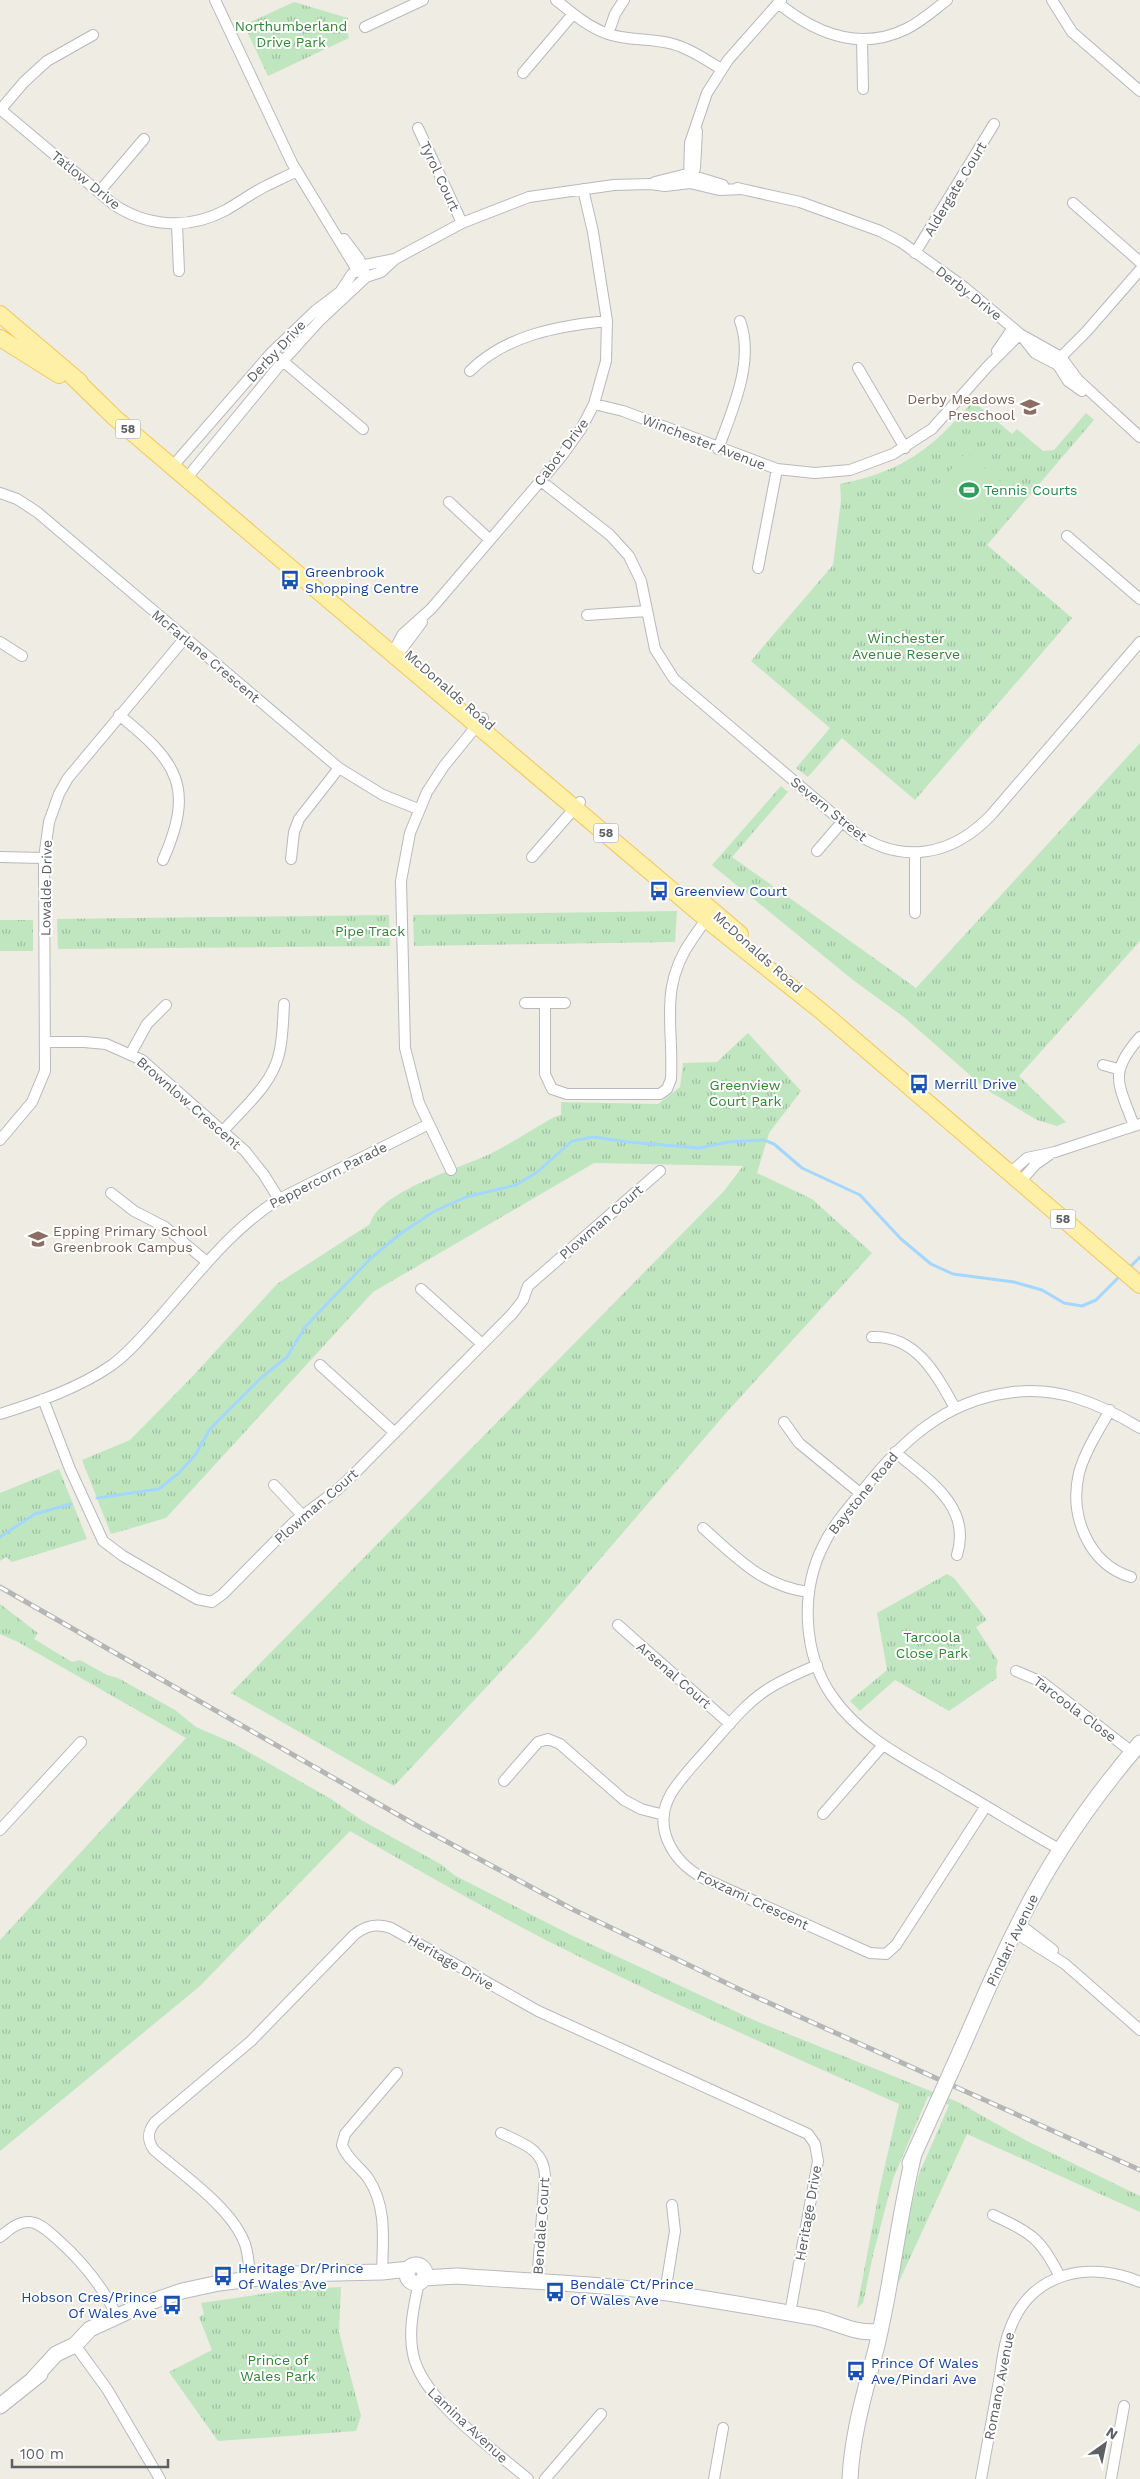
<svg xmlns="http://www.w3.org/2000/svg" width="1140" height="2479" font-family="'Work Sans',sans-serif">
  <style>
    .grass { fill: url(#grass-tufts) }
    .garden { fill: #c0e6c0 }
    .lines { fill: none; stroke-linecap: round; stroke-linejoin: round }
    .stream { stroke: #a3d7ff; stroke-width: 3 }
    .street-casing { stroke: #b6b9be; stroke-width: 12 }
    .secondary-casing { stroke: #b7bac0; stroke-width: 17 }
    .primary-casing { stroke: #f3c758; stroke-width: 18 }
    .street { stroke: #fff; stroke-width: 10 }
    .secondary { stroke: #fff; stroke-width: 15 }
    .primary { stroke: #fff0a8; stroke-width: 16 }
    .rail-casing { stroke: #b4b5b5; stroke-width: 5 }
    .rail { stroke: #fff; stroke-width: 3; stroke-dasharray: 9; stroke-linecap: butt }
    .secondary-bridge-casing { stroke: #b7bac0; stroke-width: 17; stroke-linecap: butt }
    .secondary-bridge { stroke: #fff; stroke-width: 15 }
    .labels { text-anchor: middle; stroke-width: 4; stroke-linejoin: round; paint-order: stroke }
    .shield { fill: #fff; stroke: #8d9092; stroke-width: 1 }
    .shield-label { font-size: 12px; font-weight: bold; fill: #5c6064 }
    .park-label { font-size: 14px; fill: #338437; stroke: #fff }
    .street-label { font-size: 14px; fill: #5c6064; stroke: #fff }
    .education-label { font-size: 14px; fill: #785e54; stroke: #fff; text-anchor: end }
    .leisure-label { font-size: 14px; fill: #27864d; stroke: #fff; text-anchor: start }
    .transit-label { font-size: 14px; fill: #164399; stroke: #fff; text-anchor: start }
  </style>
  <defs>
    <pattern id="grass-tufts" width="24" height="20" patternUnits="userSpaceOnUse" patternTransform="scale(1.25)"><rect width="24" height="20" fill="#c0e6c0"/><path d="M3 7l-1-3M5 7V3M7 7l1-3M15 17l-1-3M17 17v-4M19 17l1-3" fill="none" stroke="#9fbea0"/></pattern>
  </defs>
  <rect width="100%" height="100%" fill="#eeece3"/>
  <path class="grass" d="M294,2L348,18L346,27L349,38L268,76L244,25Z
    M973,401L1012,434L1017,429L1043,451L1054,450L1086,413L1094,420L987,545L1072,618L915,800L842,738L808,777L796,768L830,728L751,661L833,565L841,500L840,484C903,471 932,449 973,401Z
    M1140,743V941L1019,1076L1066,1122L1057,1126L1037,1120L987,1090L905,1018L853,980L712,865L781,786L788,792L732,857L916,988Z
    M677,911L675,942L414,946L413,915Z
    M389,915L390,946L58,949L57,919Z
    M0,920H33V951H0Z
    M748,1033L801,1091L769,1133L757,1173L812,1199L872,1253L726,1413L533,1637L394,1786L231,1693L724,1191L743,1166L594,1163L373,1292L166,1518L111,1534L82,1460L130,1440L192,1377L277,1284L370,1224C379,1191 461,1168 490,1154C512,1143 533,1129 554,1117L561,1115V1102L658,1104L680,1087L683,1063L717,1062Z
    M59,1469L87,1539L12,1562L6,1557L0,1561V1493Z
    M947,1574L954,1578L987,1620L976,1627L998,1661L996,1669L997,1678L949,1711L895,1680L860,1711L850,1701L887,1670L877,1613Z
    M0,1604L38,1633L34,1639L72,1662L80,1660L107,1675L118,1678L175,1710L196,1727L233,1743L331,1799L363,1821L442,1865L454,1875L571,1935L756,2021L958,2102L1027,2141L1140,2196V2212L967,2134L898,2284L906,2228L919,2174L949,2105L928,2096L893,2179L873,2255L863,2303L857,2308L880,2187L899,2104C794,2057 689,2011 586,1960C505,1921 428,1875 350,1831L200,1986L0,2151V1940L186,1738L18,1642L0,1634Z
    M341,2287L339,2332L361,2416L356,2431L218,2441L169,2372L212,2350L199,2317L204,2314L201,2303L290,2290Z"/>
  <path class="garden" d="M966,452L1007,487L972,528L931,493Z
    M281,2362L282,2384L258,2385L257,2363Z"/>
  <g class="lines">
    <path class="stream" d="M1128,1269L1140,1257
      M97,1498L159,1489L179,1473L196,1454L210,1429L261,1378L287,1357L305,1327L370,1259L400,1234L433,1212L466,1197L516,1185L536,1173L572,1141L594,1137L628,1142L699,1148L729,1142L764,1140L774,1144L802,1168L860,1195L901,1239L931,1264L953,1274L1014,1282L1042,1290L1064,1303L1082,1306L1096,1300L1121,1275
      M0,1537L35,1514L71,1504"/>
    <defs>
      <path id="street" d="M215,0L292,163L357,270L366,277
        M556,0C572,13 588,27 608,34C629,41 652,38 673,44C691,49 706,60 721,69
        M1052,0L1072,32L1140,91
        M778,3C815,33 859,52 906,29C921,22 934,10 947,0
        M365,27L423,0
        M608,34L615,14L624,0
        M862,39L863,89
        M523,73L573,14
        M0,109L113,204C147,227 189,230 226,210C240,202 252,193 266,186C276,181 287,176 297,171
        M1,109L24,82L47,61L93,35
        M418,128L462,223
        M689,180L690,143L707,93L728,60L781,0
        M691,181L695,168L697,131
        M655,182L687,174L723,185
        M737,188L800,202L880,231L901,242L964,287L1020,334L1061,357L1078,380L1140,437
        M99,192L144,139
        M1073,203L1140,262
        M177,224L179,271
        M344,239L359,259L364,271
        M915,253L994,124
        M1024,339L1035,353L1058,365L1068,381L1082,391
        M997,351L1013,328
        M278,357L363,429
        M1058,365L1061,357L1086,332L1140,270
        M858,368L905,448
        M470,371C506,335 558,326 607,321
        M594,404L623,411L777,469L815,473L850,470L893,454L932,429L987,367L1020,334
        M718,449C732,411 755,361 740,321
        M172,467L272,352L315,311L340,292L352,274L365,265L395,259L462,223L529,197L614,185L650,184L665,186L690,183L719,190L742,189
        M186,479L283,361L320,320L366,277L381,272L394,260
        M541,481L610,535L629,556L641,581L655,649L674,679L853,831C901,866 953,856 992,814L1140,642
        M0,493L17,499L37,512L339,768L383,795L418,809
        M449,502L490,540
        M1067,536L1140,599
        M758,568L777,469
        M587,615L647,611
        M0,642L22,656
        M392,654L403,634L431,609L561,457L581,429L594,404L606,361L607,321L593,232L583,189
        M392,654L402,649L422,622
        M119,715C178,762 195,788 163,860
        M817,851L842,822
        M915,853V913
        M0,857L44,858
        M532,857L580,802
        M291,859L294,832L299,819L339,768
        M525,1003H565
        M545,1003V1074L552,1089L567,1094H660L667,1089L671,1079C674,1024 658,987 693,938C698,932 702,922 710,918
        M46,1042H84L106,1044L142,1060L245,1151L264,1175L279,1199
        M131,1053L147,1024L166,1005
        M1103,1065L1118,1069
        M1134,1126C1119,1084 1107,1074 1140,1037
        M223,1131C243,1108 272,1085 279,1054C283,1038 283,1021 284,1004
        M0,1140L32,1102L45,1071L44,858L49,822L59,794L68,778L185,638
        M451,1170L419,1103L405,1048L401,881L410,833L427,792L444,766L483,718
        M1010,1173L1027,1158L1055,1152L1140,1124
        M1020,1182L1036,1164L1049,1155
        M111,1193L134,1211L165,1227L207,1262
        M421,1289L482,1344
        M872,1337C916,1335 936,1374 955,1408
        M320,1365L395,1433
        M43,1399L70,1469L103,1541L123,1556L197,1599L212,1602L223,1594L294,1522L337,1490L354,1474L512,1314L523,1300L528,1286L660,1171
        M1110,1410C1099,1430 1085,1451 1079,1473C1069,1515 1088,1564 1131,1577
        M0,1414C38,1402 79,1388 112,1365C132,1350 149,1329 165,1311C201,1270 233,1228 279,1199L429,1124
        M784,1422L799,1443L860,1493
        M895,1452C928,1480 972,1506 957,1555
        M274,1485L302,1515
        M703,1528C737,1558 762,1586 809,1592
        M618,1625L730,1724
        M817,1665C799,1673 781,1680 765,1691C744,1705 728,1726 711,1745C698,1760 683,1775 672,1792C651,1826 672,1861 703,1878L870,1953L886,1954L896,1945L986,1806
        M1016,1671L1042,1682L1132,1752
        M504,1781L538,1742L548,1739L560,1744L624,1800L641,1809L664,1815
        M823,1814L883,1745
        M0,1830L81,1742
        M1061,1850C1026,1831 992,1809 957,1789C913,1762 862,1740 832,1696C803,1654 800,1592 823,1546C833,1525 849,1507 864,1489C902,1441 944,1402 1007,1393C1056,1385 1099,1403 1140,1428
        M1018,1923L1053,1950
        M1014,1932L1065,1964L1140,2030
        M501,2133C523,2144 544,2149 545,2176L537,2282
        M993,2215C1031,2233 1041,2238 1060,2277
        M0,2237C9,2230 18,2221 30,2222C40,2223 49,2232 56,2238C82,2261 102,2285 117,2316
        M382,2272C383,2240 387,2206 368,2178C359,2166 347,2159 342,2145L345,2134L397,2073
        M250,2279C249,2267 249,2256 245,2244C232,2208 183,2175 154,2150C147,2140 147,2132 155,2122L251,2041L354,1935C366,1925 377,1923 391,1928L538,2011L808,2134L815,2144L818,2161L790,2313
        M419,2282C414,2305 408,2331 413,2354C422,2400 492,2448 528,2479
        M665,2293L675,2231L672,2205
        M75,2345L107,2389L160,2479
        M545,2479L601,2414
        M714,2479L723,2428
        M981,2479C987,2446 993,2414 999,2381C1002,2364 1003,2345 1010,2329C1031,2272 1089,2260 1140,2282
        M1111,2479L1124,2406"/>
      <path id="secondary" d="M951,2072C974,2022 994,1971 1019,1923C1051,1858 1093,1798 1140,1743
        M910,2163L938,2101
        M407 2274a9 9 0 1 1 18 0a9 9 0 1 1-18 0Z
        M424,2278L457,2276C533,2282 611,2284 687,2296C731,2303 774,2310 817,2318C838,2323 858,2335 879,2331
        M33,2379L56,2354L75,2345L90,2329L142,2305L182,2291L219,2283L293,2274L382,2272L409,2269
        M0,2406L40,2374
        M850,2479C852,2434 865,2392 876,2349C892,2285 898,2218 914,2154"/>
      <path id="primary" d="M0,314L80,382
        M0,338L59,375
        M72,376L115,418L325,597L712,924L821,1011L1140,1285
        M699,899L740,934"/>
    </defs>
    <use href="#street" class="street-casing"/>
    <use href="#secondary" class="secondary-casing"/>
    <use href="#primary" class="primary-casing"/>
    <use href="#street" class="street"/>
    <use href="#secondary" class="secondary"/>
    <use href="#primary" class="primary"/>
    <defs>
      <path id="rail" d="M0,1587L414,1824L572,1909L747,1993L1140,2170"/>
    </defs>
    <use href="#rail" class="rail-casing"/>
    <use href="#rail" class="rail"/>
    <defs>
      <path id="secondary-bridge" d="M938,2101L951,2072"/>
    </defs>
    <use href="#secondary-bridge" class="secondary-bridge-casing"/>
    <use href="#secondary-bridge" class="secondary-bridge"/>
  </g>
  <defs>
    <symbol id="school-bare" viewBox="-9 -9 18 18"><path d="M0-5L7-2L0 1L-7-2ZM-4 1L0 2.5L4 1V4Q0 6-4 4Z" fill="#8d6e63" stroke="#fff" stroke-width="2.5" paint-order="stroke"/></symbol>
    <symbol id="stadium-bare" viewBox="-9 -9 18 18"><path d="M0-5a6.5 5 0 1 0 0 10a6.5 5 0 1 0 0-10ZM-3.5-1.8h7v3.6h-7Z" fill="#2e9e5b" stroke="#fff" stroke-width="2.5" paint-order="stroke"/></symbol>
    <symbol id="bus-bare" viewBox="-9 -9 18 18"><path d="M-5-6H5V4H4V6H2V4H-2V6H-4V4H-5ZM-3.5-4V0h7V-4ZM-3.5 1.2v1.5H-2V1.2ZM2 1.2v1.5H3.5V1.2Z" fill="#1a4fb4" stroke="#fff" stroke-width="2.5" paint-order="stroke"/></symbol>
  </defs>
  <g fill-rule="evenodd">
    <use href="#school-bare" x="1016" y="393" width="28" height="28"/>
    <use href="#stadium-bare" x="955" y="476" width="28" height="28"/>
    <use href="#bus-bare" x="276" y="566" width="28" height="28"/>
    <use href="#bus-bare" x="645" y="877" width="28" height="28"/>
    <use href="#bus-bare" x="905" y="1070" width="28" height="28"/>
    <use href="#school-bare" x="24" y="1225" width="28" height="28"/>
    <use href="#bus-bare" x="209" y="2262" width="28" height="28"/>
    <use href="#bus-bare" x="541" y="2278" width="28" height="28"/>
    <use href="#bus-bare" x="158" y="2291" width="28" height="28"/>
    <use href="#bus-bare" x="842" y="2357" width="28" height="28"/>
  </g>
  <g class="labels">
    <g class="shield">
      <rect x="115.5" y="419.5" width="25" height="19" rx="4"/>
      <rect x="593.5" y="823.5" width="25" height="19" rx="4"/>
      <rect x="1050.5" y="1209.5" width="25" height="19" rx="4"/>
    </g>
    <g class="shield-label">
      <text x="128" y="433">58</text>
      <text x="606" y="837">58</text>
      <text x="1063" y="1223">58</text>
    </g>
    <g class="park-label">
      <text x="291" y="31">Northumberland<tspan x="291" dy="16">Drive Park</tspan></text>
      <text x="906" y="643">Winchester<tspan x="906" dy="16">Avenue Reserve</tspan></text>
      <text x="370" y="936">Pipe Track</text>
      <text x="745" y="1090">Greenview<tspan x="745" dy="16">Court Park</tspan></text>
      <text x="932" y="1642">Tarcoola<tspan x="932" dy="16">Close Park</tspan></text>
      <text x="278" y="2365">Prince of<tspan x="278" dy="16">Wales Park</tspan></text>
    </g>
    <g class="street-label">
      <text transform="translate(440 176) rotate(65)" y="5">Tyrol Court</text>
      <text transform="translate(86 180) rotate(39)" y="5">Tatlow Drive</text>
      <text transform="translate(955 189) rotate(-59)" y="5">Aldergate Court</text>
      <text transform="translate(969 293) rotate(38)" y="5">Derby Drive</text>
      <text transform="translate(276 351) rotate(-47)" y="5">Derby Drive</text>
      <text transform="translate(704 442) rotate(21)" y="5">Winchester Avenue</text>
      <text transform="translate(561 452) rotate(-53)" y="5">Cabot Drive</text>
      <text transform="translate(206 656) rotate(40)" y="5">McFarlane Crescent</text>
      <text transform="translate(450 690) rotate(41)" y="5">McDonalds Road</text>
      <text transform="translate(829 809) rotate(39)" y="5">Severn Street</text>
      <text transform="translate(46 888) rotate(-89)" y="5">Lowalde Drive</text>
      <text transform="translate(758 952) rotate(42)" y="5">McDonalds Road</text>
      <text transform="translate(189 1103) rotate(41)" y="5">Brownlow Crescent</text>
      <text transform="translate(328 1175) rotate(-27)" y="5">Peppercorn Parade</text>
      <text transform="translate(601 1222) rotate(-41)" y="5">Plowman Court</text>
      <text transform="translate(863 1493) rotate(-51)" y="5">Baystone Road</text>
      <text transform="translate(316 1506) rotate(-41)" y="5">Plowman Court</text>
      <text transform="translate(674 1675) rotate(41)" y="5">Arsenal Court</text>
      <text transform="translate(1075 1709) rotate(37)" y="5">Tarcoola Close</text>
      <text transform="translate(753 1900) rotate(25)" y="5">Foxzami Crescent</text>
      <text transform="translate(1012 1940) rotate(-64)" y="5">Pindari Avenue</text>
      <text transform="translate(451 1962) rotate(30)" y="5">Heritage Drive</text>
      <text transform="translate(808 2213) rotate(-80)" y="5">Heritage Drive</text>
      <text transform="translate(541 2226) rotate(-86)" y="5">Bendale Court</text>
      <text transform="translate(999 2386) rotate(-79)" y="5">Romano Avenue</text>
      <text transform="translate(468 2425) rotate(43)" y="5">Lamina Avenue</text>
    </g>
    <g class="education-label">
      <text x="1015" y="404">Derby Meadows<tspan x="1015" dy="16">Preschool</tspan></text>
      <text x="53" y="1236" text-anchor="start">Epping Primary School<tspan x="53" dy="16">Greenbrook Campus</tspan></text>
    </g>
    <g class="leisure-label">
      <text x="984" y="495">Tennis Courts</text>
    </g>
    <g class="transit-label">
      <text x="305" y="577">Greenbrook<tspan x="305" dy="16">Shopping Centre</tspan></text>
      <text x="674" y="896">Greenview Court</text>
      <text x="934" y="1089">Merrill Drive</text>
      <text x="238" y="2273">Heritage Dr/Prince<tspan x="238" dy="16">Of Wales Ave</tspan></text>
      <text x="570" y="2289">Bendale Ct/Prince<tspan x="570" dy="16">Of Wales Ave</tspan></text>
      <text x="157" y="2302" text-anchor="end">Hobson Cres/Prince<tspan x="157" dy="16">Of Wales Ave</tspan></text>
      <text x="871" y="2368">Prince Of Wales<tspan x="871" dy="16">Ave/Pindari Ave</tspan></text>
    </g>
  </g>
  <g transform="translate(1105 2444) rotate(33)" stroke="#ffffff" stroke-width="4" paint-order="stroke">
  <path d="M0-4L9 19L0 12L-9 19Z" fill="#5c6064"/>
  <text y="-8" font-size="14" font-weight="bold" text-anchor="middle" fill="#5c6064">N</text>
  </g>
  <path d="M12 2459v8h156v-8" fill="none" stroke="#5c6064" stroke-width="2.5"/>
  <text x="20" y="2459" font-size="15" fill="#5c6064" stroke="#ffffff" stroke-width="4" paint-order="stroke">100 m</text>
</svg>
